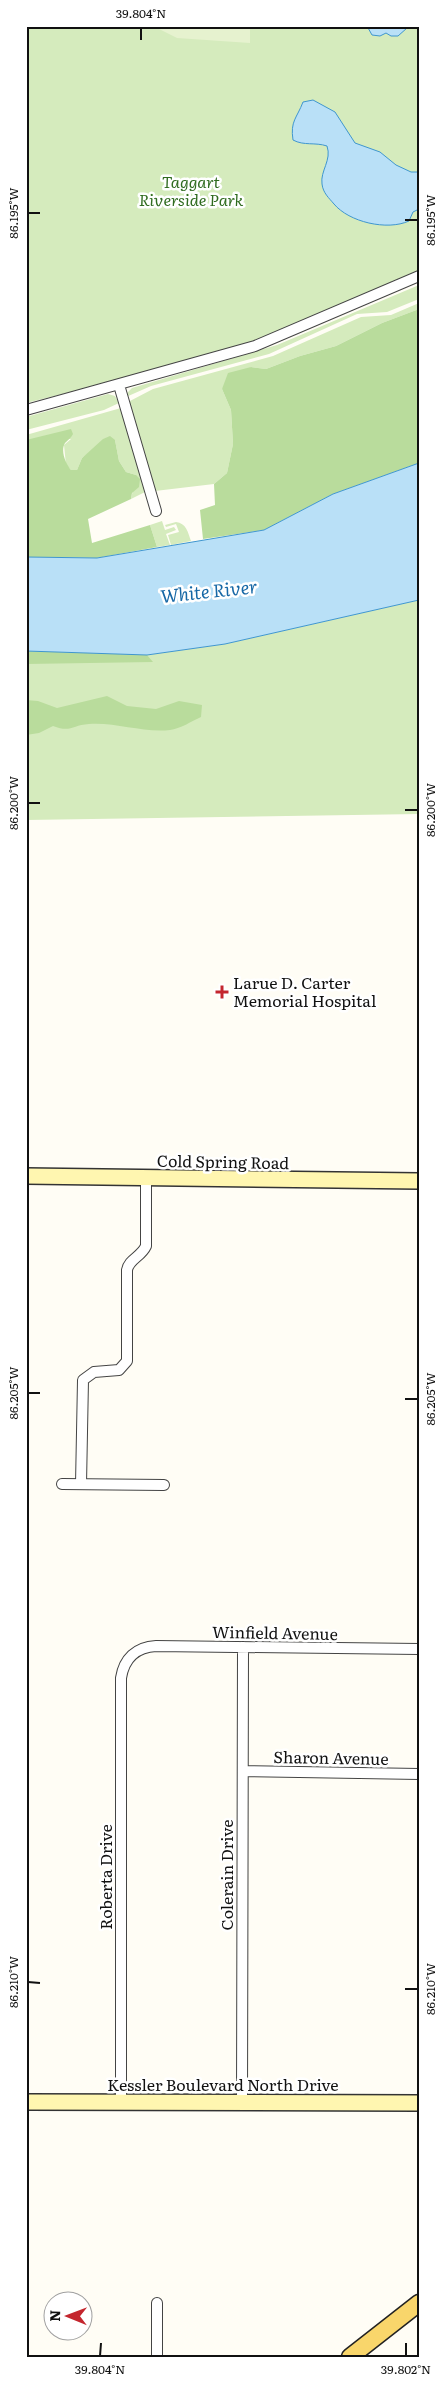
<svg xmlns="http://www.w3.org/2000/svg" width="445" height="2383" font-family="Literata,serif">
  <style>
    .green { fill: #d5ebbd }
    .forest { fill: #b9dc9c }
    .pitch { fill: #e6f2cf }
    .water { fill: #b9e0f7; stroke: #3f96cf }
    .lines { fill: none; stroke-linecap: round; stroke-linejoin: round }
    .street-casing { stroke: #444; stroke-width: 12 }
    .secondary-casing { stroke: #333; stroke-width: 18 }
    .primary-casing { stroke: #222; stroke-width: 19 }
    .street { stroke: #fff; stroke-width: 10 }
    .secondary { stroke: #fff6b0; stroke-width: 15 }
    .primary { stroke: #f9d66b; stroke-width: 16 }
    .ticks { fill: none; stroke: #111; stroke-width: 2 }
    .poi-dot { fill: #c4262e; stroke: #fff; stroke-width: 2 }
    .labels { text-anchor: middle; stroke-width: 5; stroke-linejoin: round; paint-order: stroke }
    .park-label { font-size: 16px; font-style: italic; fill: #2f6b1f; stroke: #fff }
    .poi-label { font-size: 16px; fill: #111; stroke: #fff; text-anchor: start }
    .street-label { font-size: 16px; fill: #111; stroke: #fff }
    .water-label { font-size: 18px; font-style: italic; fill: #1768a6; stroke: #fff }
    .neatline { fill: none; stroke: #111; stroke-width: 2 }
    .ticks-label { font-size: 12px; text-anchor: middle; fill: #111 }
  </style>
  <rect width="100%" height="100%" fill="#fffdf5"/>
  <path class="green" d="M26,26H419V275L233,352L26,403Z
    M419,285V299L387,312L357,314L269,354L151,386L126,397L127,393L132,388L277,345Z
    M419,303V309L382,323L336,346L300,356L266,369L251,367L222,389L231,410L233,444L227,473L214,484L155,491L128,402L153,389L273,356L361,317L391,315Z
    M108,394L115,396L119,403L104,410L26,430V417Z
    M121,408L145,492L131,499L136,475L126,472L119,461L115,440L92,450L82,458L77,470H71L66,465L64,445L71,439L26,440V435Z
    M162,521L165,530L174,527L176,530L166,534L170,545L157,547L150,525Z
    M176,522C186,523 188,532 191,541L171,545L168,535L179,532L176,524L166,527L165,525Z
    M419,600V814L26,820V651L147,655L225,644Z"/>
  <path class="forest" d="M419,309V463L333,494L264,530L203,539L200,510L215,505L214,484L227,473L233,444L231,410L222,389L228,373L251,367L266,369L300,356L336,346L382,323Z
    M71,429L73,434C71,438 69,439 65,443C60,451 66,464 71,470H77L82,458L103,439L110,436L115,440L119,461L126,472L136,475L140,479L139,487L132,493L131,499L88,519L92,543L150,525L157,547L97,558L26,557V440Z
    M26,651L147,655L153,662L26,664Z
    M107,696L127,706L156,709L179,701L202,705L201,717C192,721 180,729 170,730C143,733 116,722 89,724C72,725 71,733 53,726L39,733L26,735V700L38,701L57,708Z"/>
  <path class="pitch" d="M153,26H250V43L177,38Z"/>
  <path class="water" d="M367,26H407V28L398,36H391L386,33L380,36L372,35Z
    M313,100L335,112L355,143L380,152L396,165L411,172H419V209L413,212L409,221C387,231 349,222 334,204C329,198 323,193 322,184C320,171 332,160 327,146C315,142 304,146 293,140C290,121 297,118 303,102Z
    M419,463V600L225,644L147,655L26,651V557L97,558L264,530L333,494Z"/>
  <g class="lines">
    <defs>
      <path id="street" d="M119,385L156,511
        M26,410L255,346L419,276
        M62,1484L164,1485
        M81,1484L83,1380L94,1372L119,1370L127,1361V1270C129,1259 141,1257 146,1246V1178
        M243,1771L419,1774
        M121,2102V1678C124,1659 136,1647 156,1646L419,1649
        M242,2102L243,1647
        M157,2357V2303"/>
      <path id="secondary" d="M26,1176L419,1181
        M26,2102L419,2103"/>
      <path id="primary" d="M350,2357L419,2303"/>
    </defs>
    <use href="#street" class="street-casing"/>
    <use href="#secondary" class="secondary-casing"/>
    <use href="#primary" class="primary-casing"/>
    <use href="#street" class="street"/>
    <use href="#secondary" class="secondary"/>
    <use href="#primary" class="primary"/>
  </g>
  <path class="ticks" d="M141,40V28M28,213H40M405,220H418M28,803H40M405,810H418M28,1393H40M405,1399H418M28,1982L40,1983M405,1989H418M100,2356L101,2343M406,2356V2343"/>
  <path class="poi-dot" d="M219.5 984.5h5v5h5v5h-5v5h-5v-5h-5v-5h5z"/>
  <g class="labels">
    <g class="park-label">
      <text x="191" y="188">Taggart<tspan x="191" dy="18">Riverside Park</tspan></text>
    </g>
    <g class="poi-label">
      <text x="233" y="989">Larue D. Carter<tspan x="233" dy="18">Memorial Hospital</tspan></text>
    </g>
    <g class="street-label">
      <text transform="translate(223 1162) rotate(1)" y="6">Cold Spring Road</text>
      <text transform="translate(275 1633) rotate(1)" y="6">Winfield Avenue</text>
      <text transform="translate(331 1758) rotate(1)" y="6">Sharon Avenue</text>
      <text transform="translate(227 1875) rotate(-90)" y="6">Colerain Drive</text>
      <text transform="translate(106 1877) rotate(-90)" y="6">Roberta Drive</text>
      <text x="223" y="2091">Kessler Boulevard North Drive</text>
    </g>
    <g class="water-label">
      <text transform="translate(209 592) rotate(-6)" y="6">White River</text>
    </g>
  </g>
  <rect width="445" height="2383" fill="none" stroke="#ffffff" stroke-width="55"/>
  <g transform="translate(68 2316) rotate(271)"><circle r="24" fill="#ffffff" stroke="#a0a0a0"/>
  <path d="M0-4L9 19L0 12L-9 19Z" fill="#c4262e"/>
  <text y="-8" font-size="14" font-weight="bold" text-anchor="middle" fill="#111111">N</text>
  </g>
  <rect x="28" y="28" width="390" height="2328" class="neatline"/>
  <g class="ticks-label">
    <text x="141" y="18">39.804°N</text>
    <text transform="translate(14 213) rotate(-90)" y="4">86.195°W</text>
    <text transform="translate(431 220) rotate(-90)" y="4">86.195°W</text>
    <text transform="translate(14 803) rotate(-90)" y="4">86.200°W</text>
    <text transform="translate(431 810) rotate(-90)" y="4">86.200°W</text>
    <text transform="translate(14 1393) rotate(-90)" y="4">86.205°W</text>
    <text transform="translate(431 1399) rotate(-90)" y="4">86.205°W</text>
    <text transform="translate(14 1982) rotate(-90)" y="4">86.210°W</text>
    <text transform="translate(431 1989) rotate(-90)" y="4">86.210°W</text>
    <text x="100" y="2374">39.804°N</text>
    <text x="406" y="2374">39.802°N</text>
  </g>
</svg>
